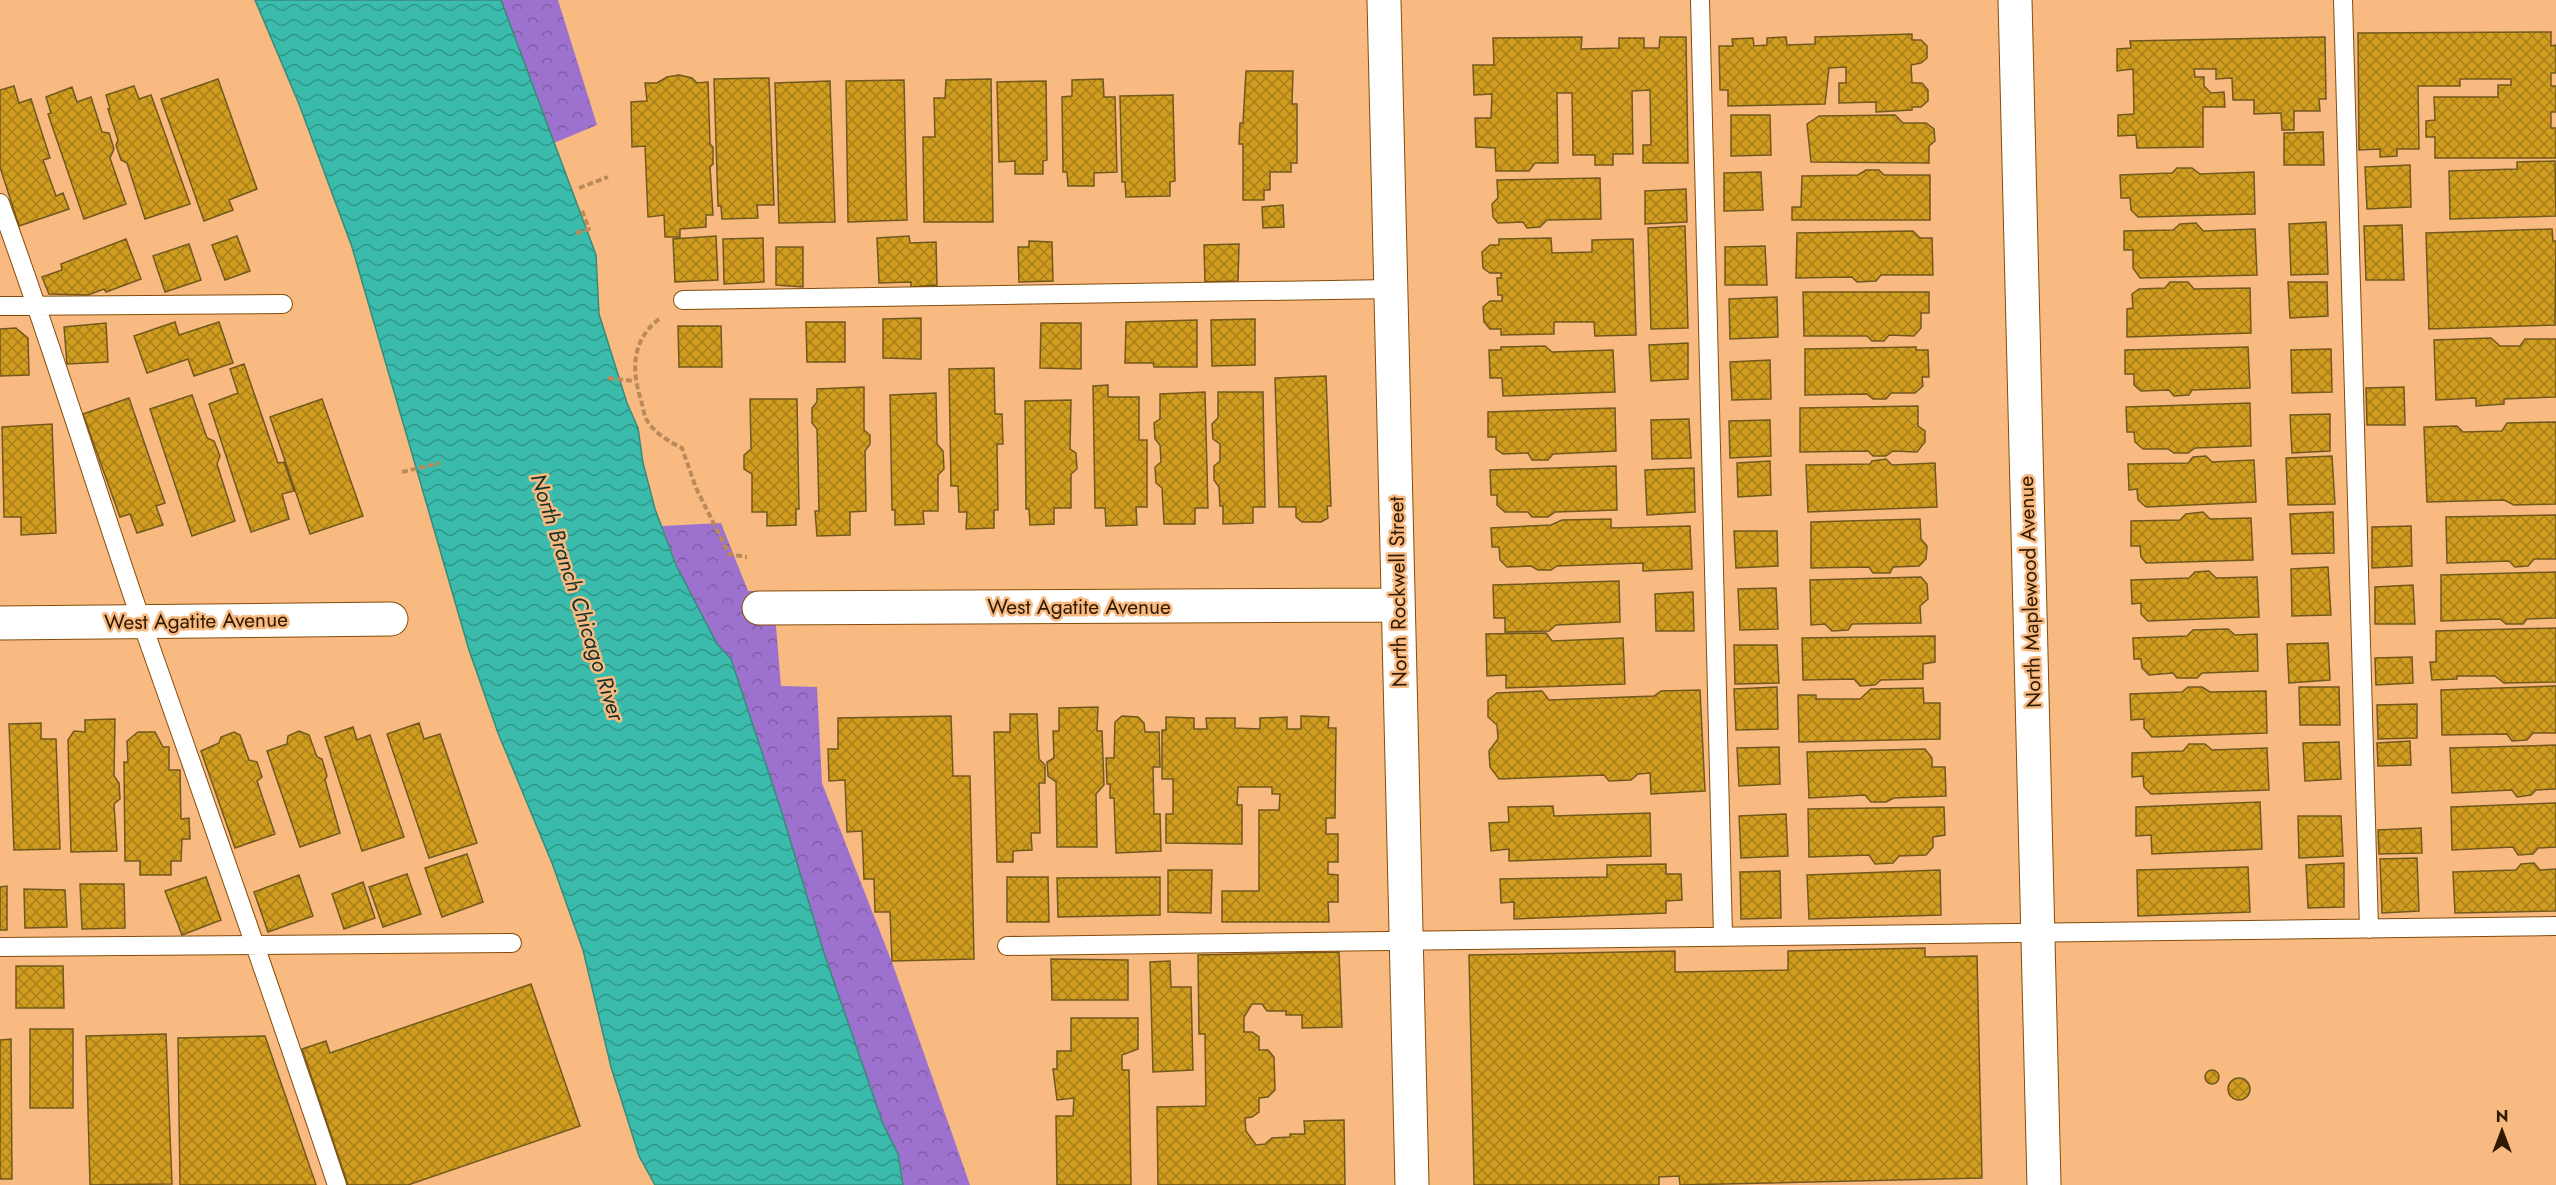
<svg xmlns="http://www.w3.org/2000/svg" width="2556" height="1185" font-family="Jost,sans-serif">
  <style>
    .forest { fill: url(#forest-crowns) }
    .water { fill: url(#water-waves); stroke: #378b79; stroke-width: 1.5 }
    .building { fill: url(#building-cross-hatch); stroke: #73581e; stroke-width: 1.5 }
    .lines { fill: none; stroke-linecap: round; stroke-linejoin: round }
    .service-casing { stroke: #844d0b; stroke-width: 20 }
    .minor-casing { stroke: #844d0b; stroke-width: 35 }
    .path { stroke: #bc895a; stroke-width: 4; stroke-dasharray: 6 3; stroke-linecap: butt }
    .service { stroke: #fff; stroke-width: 18 }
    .minor { stroke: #fff; stroke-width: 33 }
    .labels { text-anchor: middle; stroke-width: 5; stroke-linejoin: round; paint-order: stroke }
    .street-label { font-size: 21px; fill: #311a02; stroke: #f8ba81 }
    .water-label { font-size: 22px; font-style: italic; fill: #15312d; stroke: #f8ba81 }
  </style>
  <defs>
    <pattern id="forest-crowns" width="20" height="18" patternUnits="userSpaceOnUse" patternTransform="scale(1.5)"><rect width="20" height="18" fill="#9c72ce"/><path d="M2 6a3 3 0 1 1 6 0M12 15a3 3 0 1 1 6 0" fill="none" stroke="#805da5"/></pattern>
    <pattern id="water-waves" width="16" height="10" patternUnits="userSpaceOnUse" patternTransform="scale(1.5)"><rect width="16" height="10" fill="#3abbac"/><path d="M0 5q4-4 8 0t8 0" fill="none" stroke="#31978a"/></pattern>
    <pattern id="building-cross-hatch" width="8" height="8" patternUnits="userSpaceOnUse" patternTransform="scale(1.5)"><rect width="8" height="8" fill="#d09d20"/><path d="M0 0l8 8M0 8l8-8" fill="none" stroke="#a97f1a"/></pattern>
  </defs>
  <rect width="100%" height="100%" fill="#f8ba81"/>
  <path class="forest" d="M501,0H558L597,125L554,143Z
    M721,523L748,591H773L781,686L817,687L822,783L893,965L970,1185H903L898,1154L883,1124L824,953L783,816L731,660C699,626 678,570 662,526Z"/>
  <path class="water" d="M255,0H501L596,255L599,314L627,403L638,428L643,463L655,509L676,565L717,644L731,659L783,816L824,953L883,1124L898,1154L903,1185H655L639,1156L611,1067L583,950L552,863L498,733L469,650L352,247L299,104Z"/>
  <path class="building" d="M2551,32V46L2556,45V73H2551V86H2556V112H2551V128H2556V158H2435V137H2426V121L2435,120L2434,97H2498V85H2511V79H2460V86H2418L2419,149H2397V156L2380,157V149L2359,150L2358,33Z
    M1912,34V40H1921L1927,46V58L1921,63L1911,65L1912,83H1922L1928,90V101L1921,107H1912V110L1876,112V102L1839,103V83H1846V67L1829,68L1825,104L1728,106V90H1720L1719,46H1733L1732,39L1753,38L1754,46L1767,45V38L1786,37L1787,45L1815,44V37Z
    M1582,37L1581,49L1619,48V38H1644V48H1659L1660,37H1686L1688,163H1643V145H1651L1650,90L1632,91L1633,154H1613V165H1595V155H1573L1572,93H1557L1558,163H1535L1529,171H1496L1495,148L1476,147L1475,118H1491L1492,94L1474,95L1473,65H1494L1493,38Z
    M2325,37L2326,99H2319L2320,111H2294V130H2282L2281,113L2254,114V100H2233L2232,78L2216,79V69H2194L2195,77H2204V86L2211,93L2224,92L2225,107H2203V147L2137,148L2136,135L2118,136V115L2134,114L2133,69L2117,71V49L2131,48L2130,41Z
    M1246,71H1293L1292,104H1297V163H1291V172H1270V190H1264V200H1243V144H1239L1240,123H1243Z
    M679,75L692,78L697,83L708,82L710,144L713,147V164L710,167L713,215H706V227L680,229V237H665L664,215L648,217L645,146L632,147L631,102L647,101L645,83H657L667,77Z
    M769,78L774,205H757L758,218L722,219L721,206H718L714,79Z
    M218,79L257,189L229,200L233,210L204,221L161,99Z
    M991,79L993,222H924L923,137H935L934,98H945L946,80Z
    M1103,79L1104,97H1115L1117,172L1094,173V186H1068L1067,172H1063L1062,97L1072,96V80Z
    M904,80L907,220L848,222L846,81Z
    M830,81L835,222L779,223L775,83Z
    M1046,81L1047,160L1043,161V174H1015V161L999,162L997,82Z
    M14,86L19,103L31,99L50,158L43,160L56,196L63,193L69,209L19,226L0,167V90Z
    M134,86L139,99L151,95L190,204L145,219L127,163L121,160L116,145L118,140L108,109H110L106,95Z
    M72,87L77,102L91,97L102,132L109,133L114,149L110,158L126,204L84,219L48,114L51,113L46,97Z
    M1173,95L1175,181L1170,182V196L1126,197L1125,182H1122L1120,96Z
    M1731,115H1770L1771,155L1731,156Z
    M1895,115L1903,123H1926L1934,129L1935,141L1929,146V163L1811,162L1807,124L1819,116Z
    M2323,132L2324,165H2284V133Z
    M2555,161L2556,216L2450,219L2449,171L2517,169V162Z
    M2410,165L2411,207L2367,209L2365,167Z
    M2177,168H2192L2200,174L2254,172L2255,214L2138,217L2131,210L2130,198H2121L2120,175L2172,173Z
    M1866,170H1879L1884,175H1930V220H1792V207H1801L1802,176L1858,175Z
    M1761,172L1763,210L1724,211V173Z
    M1600,178L1601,219L1547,220L1540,227L1527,228L1523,222L1498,223L1493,217L1492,204L1498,198L1497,180Z
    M1686,189L1687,222L1645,224V191Z
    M1283,205L1284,227L1263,228L1262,207Z
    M2326,222L2328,274L2291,275L2289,224Z
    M2196,223L2203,231L2255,229L2257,275L2140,278L2133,268V250H2124V231L2173,230L2180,224Z
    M2402,225L2404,280H2366L2364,226Z
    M1685,226L1688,328L1651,329L1648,228Z
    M2552,229L2553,241H2556L2555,325L2429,329L2426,233Z
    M1913,231L1920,238H1932L1933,275H1881L1876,281L1857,282L1852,277L1796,278L1797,233Z
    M237,236L250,271L225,280L212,245Z
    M716,236L718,280L675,282L673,239Z
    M909,236L910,243L936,242L937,285L911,287V282L879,283L877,238Z
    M763,238L764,282L724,284L723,239Z
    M1551,238L1552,253L1592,252V240L1633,239L1636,335L1595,336L1594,322H1554V334L1501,335V329H1490L1484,322L1483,307L1490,301H1502V295H1498L1497,278H1501V273H1490L1483,268L1482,252L1490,245H1499V239Z
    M126,239L141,279L106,292L104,289L88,295L49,294L42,277L62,270L61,264Z
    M1029,241L1052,242L1053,281L1019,282L1018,247H1029Z
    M189,244L201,280L165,292L153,256Z
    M1239,244L1238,281L1205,282L1204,245Z
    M1765,246L1767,285H1725V247Z
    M776,247H803V287L776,285Z
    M2170,282H2188L2194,289L2250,288L2251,333L2127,337V309L2133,308L2132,294L2139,289L2165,288Z
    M2288,282H2327L2328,316L2290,318Z
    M1803,292H1929V313H1921V328L1914,336L1889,335L1884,341H1872L1867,336H1804Z
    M1777,297L1778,337L1730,339L1729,299Z
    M921,318V359L883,358V319Z
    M1255,319V365L1212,366L1211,320Z
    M1197,320V367H1154L1153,363H1125L1126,322Z
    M175,322L179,335L219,322L233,363L194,376L188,359L147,373L134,336Z
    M806,322H845V362H807Z
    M106,323L108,362L67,364L64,327Z
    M1041,323H1081V369L1040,368Z
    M678,326H721L722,367H679Z
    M16,328L28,338L29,375L0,376V329Z
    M2491,338L2500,346H2520L2525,339H2556V397L2504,399V404L2476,406V398L2436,400L2434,340Z
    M1688,343V379L1651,381L1649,345Z
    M1545,346L1552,352L1613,350L1615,392L1503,396L1502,378H1490L1489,350H1501V347Z
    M1916,347V350H1928L1929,377H1922L1923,386L1915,393H1891L1886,399H1873L1867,394L1805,395V349Z
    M2248,347L2250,388L2192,390L2189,395L2174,396L2169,390L2141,391L2134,385V374H2125V350Z
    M2331,349L2332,392L2292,393L2291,350Z
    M1770,360L1771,399L1732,400L1730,362Z
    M244,364L278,463L284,462L294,491L282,494L289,519L251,532L209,404L238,393L230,369Z
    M994,368L995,414H1002L1003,444H997L998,510H994V528L966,529L967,512H959L958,486H951L949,369Z
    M1326,376L1331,506H1327L1328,518L1321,522H1302L1296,517V507H1279L1275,378Z
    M1108,385V397H1139V440H1147V507H1136L1137,525L1106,526L1105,508H1095L1093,386Z
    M864,387V430L870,435V444L865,451L866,511L850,512V535L817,536L815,511H819L817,429L812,423V408L817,402V389Z
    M2404,387L2405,425H2367L2366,388Z
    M1205,392L1208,508H1195V524H1164L1162,488L1156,483L1155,467L1161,462L1160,445L1155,439L1154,423L1160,419V394Z
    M1218,392H1263L1265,507H1253V523L1223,524V506H1220L1219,487L1214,480V466L1220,461V444L1213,439L1212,424L1218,418Z
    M936,393L937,444L943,451L944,469L938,475V511H923L924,524L895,525V510H892L890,395Z
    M192,395L207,438L214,441L220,456L217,464L235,521L192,536L150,409Z
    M129,398L165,503L156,506L163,525L137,533L130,514L120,517L83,414Z
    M322,399L363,516L310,534L270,417Z
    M750,399H797L799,509H796V525L767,526V512H752V474L744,469V455L751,449Z
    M1071,400L1070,449L1076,453L1077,469L1071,474V508H1054V524L1030,525L1029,509H1026L1025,401Z
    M2250,403L2251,446L2195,448L2188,453H2174L2168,449H2143L2135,442L2134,432H2127L2126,407Z
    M1918,406V426L1925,431V442L1917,452L1893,451L1886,456H1873L1868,451L1800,452V408Z
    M1615,408L1616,451L1553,454L1548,460H1532L1528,453L1503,454L1496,449V437H1488V412Z
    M2330,414V451L2292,453L2290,415Z
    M1689,419L1691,458L1652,459L1651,420Z
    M1770,420L1771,456L1730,458L1729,421Z
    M2556,422V504L2514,505L2504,500L2427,502L2424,427L2457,426L2463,432L2502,431L2507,423Z
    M52,424L56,533L21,535V517H4L2,427Z
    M2206,456L2212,462L2254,460L2256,502L2146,507L2138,500L2137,489L2129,490L2128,464L2188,463L2193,457Z
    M2332,456L2335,504L2288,505L2286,458Z
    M1886,459L1892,465L1935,463L1937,507L1808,512L1806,465L1870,464L1872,461Z
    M1770,461L1771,495L1738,497L1737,463Z
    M1616,466L1617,510L1555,512L1548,517H1532L1528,512H1505L1497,505V495H1491L1490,470Z
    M1694,468L1695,512L1647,515L1645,470Z
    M2203,512L2210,519L2251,518L2253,560L2146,563L2141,557L2140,546H2131V521L2180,520L2186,514Z
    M2333,512L2334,553L2292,554L2290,514Z
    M2556,515V559H2534L2528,566L2515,567L2509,561L2447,563L2446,517Z
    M1611,519V528L1690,526L1692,569L1643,571V563L1557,566L1551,570H1538L1531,566L1507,567L1500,560L1499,547H1492L1491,528L1551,525L1562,520Z
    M1920,519L1921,539L1927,546L1926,559L1919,566L1893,567L1890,573H1873L1869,567L1811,568V522Z
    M2411,526L2412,566L2372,568V527Z
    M1734,531H1777L1778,566L1736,568Z
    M2328,567L2331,615L2292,616L2291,569Z
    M2209,571L2216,578L2257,577L2259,617L2148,621L2141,614V603L2132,604L2131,580L2189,578L2195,572Z
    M2556,572V618L2527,619L2523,624H2506L2500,619L2441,621V575Z
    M1921,577L1927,584L1928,599L1920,606L1921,623L1852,624L1848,630L1832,631L1825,624L1811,625L1810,580Z
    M1619,581L1620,622L1556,625L1549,631L1505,632V618H1494L1493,585Z
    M2413,585L2415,624H2375V587Z
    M1776,588L1778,629L1740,630L1738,589Z
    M1693,592L1694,631H1656L1655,594Z
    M2556,628V682L2504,683L2495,676H2457V679L2432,680L2430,662H2436V631Z
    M2228,629L2235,635L2257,634L2258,671L2202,673L2197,678H2177L2173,673L2149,675L2142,668L2141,659H2134L2133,638L2187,636L2193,630Z
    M1546,633L1552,641L1623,638L1625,684L1506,688V675L1487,676L1486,634Z
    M1935,636V662L1923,664V679L1881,680L1875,685L1860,686L1854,679L1803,680L1802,638Z
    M2328,643L2330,680L2289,683L2287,644Z
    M1734,645H1777L1779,683L1735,684Z
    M2412,657L2413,683L2376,685L2375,658Z
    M2556,686V733H2533L2527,740L2512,741L2507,734L2442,735L2441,690Z
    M1777,687L1778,729L1736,730L1734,689Z
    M2188,687H2202L2210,692L2266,691L2267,733L2152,737L2144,728V719L2131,720L2130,694L2182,692Z
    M2299,687H2339L2340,725H2300Z
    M1923,688L1924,703H1940V739L1799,742L1798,695H1816V699H1860L1871,689Z
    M1700,690L1705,791L1651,794L1650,773L1638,774L1631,780L1609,781L1604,775L1499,779L1490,767L1489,751L1498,739L1497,725L1488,717V700L1497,693L1542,691L1549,700L1654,696L1661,691Z
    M2417,704V738L2378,739L2377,705Z
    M1098,707L1097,731H1102L1104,785L1096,794L1097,847H1057L1056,782L1048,776L1047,762L1054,758L1053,731H1059V708Z
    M1010,714H1037L1039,759L1045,765V783H1039L1040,833H1031L1032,850L1013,851V862H997L994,732H1010Z
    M951,716L953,776H970L974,959L892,961L890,912H875L874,879H864L862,831L847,832L845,780L829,781L828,749H838V718Z
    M1122,716L1138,717L1144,723L1145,732H1159L1160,767H1153L1154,814H1160L1161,851L1116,853L1114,798H1110V784H1107L1106,758H1114L1115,722Z
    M1301,716L1329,717L1328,728H1336L1335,818H1326V834H1338V862H1328V874L1338,875V902H1328L1329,922H1222V891H1259V810H1279L1280,794H1272V787H1238L1237,805H1242V844L1166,843V814H1173V779H1162V730H1166V717L1194,718V729H1207L1206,718H1235V728L1260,729V718L1287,717V729H1301Z
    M115,719L114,776L119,783L120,799L114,804L117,851L71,852L68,740L74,731L85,732V720Z
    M41,723V739H56L60,849L14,850L9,724Z
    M419,723L424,739L440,734L477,843L429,858L387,734Z
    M353,727L357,740L370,735L404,837L362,851L325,737Z
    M299,731L309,735L317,757L322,759L327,776L325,780L340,833L300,847L267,751L287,744L288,736Z
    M138,732H155L163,747H169V770H180L181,819L189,818L190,839H182L181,861H171V875H140V861H125L124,762H128L127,741Z
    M234,732L240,735L249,760L257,762L262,777L257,781L275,834L235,848L201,751L219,743L221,737Z
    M2410,741L2411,765L2378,766L2377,743Z
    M2339,742L2341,779L2305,781L2303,743Z
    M2189,744H2205L2212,750L2267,748L2269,790L2151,794L2144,787L2143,776L2132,777V753L2183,751Z
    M2556,745V789L2536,790L2531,795L2517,797L2512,790L2452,793L2450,748Z
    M1779,747L1780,784L1739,786L1737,748Z
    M1925,749L1932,758V767H1945L1946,796L1894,798L1886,802H1871L1865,795L1809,798L1807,752Z
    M2260,802L2262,849L2152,854L2151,835L2136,836V807Z
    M2556,803V847L2538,848L2533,854L2518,855L2513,847L2452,850L2451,807Z
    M1553,806L1554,816L1650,813L1651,856L1509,861V849L1491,851L1489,823L1509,822L1508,807Z
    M1944,807L1945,835L1933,837V847L1926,855L1899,856L1893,863L1875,864L1869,855L1809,857L1808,809Z
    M1786,814L1788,856L1741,858L1739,816Z
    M2298,816H2341L2343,856L2299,858Z
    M2421,828L2422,853L2379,854L2378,830Z
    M467,854L483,902L442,917L425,868Z
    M2417,858L2419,911L2382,913L2380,859Z
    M2344,863V907L2308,908L2306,865Z
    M2534,863L2540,870L2556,869V911L2455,913L2453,872L2516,870L2521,864Z
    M1666,864V874H1681L1682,900L1666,901V913L1514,919V902L1501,903L1500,879L1607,877V865Z
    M2248,867L2250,912L2138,916L2137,870Z
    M1168,870H1212L1211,913L1168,912Z
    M1940,870L1941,915L1809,919L1807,875Z
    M1780,871L1781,918L1741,919L1740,872Z
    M407,874L421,914L383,927L369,887Z
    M299,875L313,916L268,932L254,892Z
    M206,877L221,920L182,935L165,891Z
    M1007,877H1048L1049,922H1007Z
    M1160,877V915L1058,917L1057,878Z
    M363,882L375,918L344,929L332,894Z
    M80,884H124L125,928L82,929Z
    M7,886V930H0V887Z
    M24,889L65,890L67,927L25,928Z
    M1925,948V957L1977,956L1982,1178L1680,1185L1679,1176L1659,1177V1185H1474L1469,955L1675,951V972L1788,970V951Z
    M1339,952L1342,1027L1302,1028V1015H1286V1011H1267L1262,1004H1252L1244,1017V1032H1252L1259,1037V1050H1268L1274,1057L1275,1090L1268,1097L1259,1098V1112L1252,1117L1245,1118L1246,1131L1256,1145L1265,1144L1272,1138L1290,1137V1134H1305L1304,1121L1344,1120L1345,1185H1158L1157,1107L1206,1106L1205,1034H1199L1198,955Z
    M1051,959L1128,960V1000H1052Z
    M1170,961L1171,987H1191L1193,1070L1153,1072L1150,962Z
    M16,966H63L64,1008H16Z
    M531,984L580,1126L408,1185H348L302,1049L326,1041L330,1053Z
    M1071,1018H1138V1049L1122,1055V1070H1129L1131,1185H1057L1056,1116H1073L1074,1098L1057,1100L1053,1069H1057V1051H1071Z
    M30,1029H73V1108H30Z
    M166,1034L172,1184L90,1185L86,1036Z
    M265,1036L316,1185H180L178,1038Z
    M11,1039L12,1179H0V1040Z
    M2205 1077a7 7 0 1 1 14 0a7 7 0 1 1-14 0Z
    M2228 1089a11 11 0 1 1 22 0a11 11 0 1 1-22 0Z"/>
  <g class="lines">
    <defs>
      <path id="service" d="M1700,0L1723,937
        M2343,0L2369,929
        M0,203C51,342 94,483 142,623C208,810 274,997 337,1185
        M683,300L1391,289
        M0,306L283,304
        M1007,946L2556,926
        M0,947L512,943"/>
      <path id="minor" d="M1384,0L1412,1185
        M2015,0L2044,1185
        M759,608L1398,605
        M0,623L391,619"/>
    </defs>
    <use href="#service" class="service-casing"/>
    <use href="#minor" class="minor-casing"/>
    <path class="path" d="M579,188L608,177
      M576,233L589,229L581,208
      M659,319C632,340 631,369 641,400C643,407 644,417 648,422C656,434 670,442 682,448L696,488L729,554L747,557
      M608,378L634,381
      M402,472L440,463"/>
    <use href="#service" class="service"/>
    <use href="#minor" class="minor"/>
  </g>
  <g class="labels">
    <g class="street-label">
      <text transform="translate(1398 592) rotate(-91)" y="7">North Rockwell Street</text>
      <text transform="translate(2030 592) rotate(-92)" y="7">North Maplewood Avenue</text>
      <text x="1079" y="614">West Agatite Avenue</text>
      <text transform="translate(196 621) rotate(-1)" y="7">West Agatite Avenue</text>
    </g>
    <g class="water-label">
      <text transform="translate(578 597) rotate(72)" y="8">North Branch Chicago River</text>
    </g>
  </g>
  <g transform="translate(2502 1131)" stroke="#f8ba81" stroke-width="4.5" paint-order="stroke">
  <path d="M0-4.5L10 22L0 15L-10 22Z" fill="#311a02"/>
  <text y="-9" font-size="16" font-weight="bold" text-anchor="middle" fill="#311a02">N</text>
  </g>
</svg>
